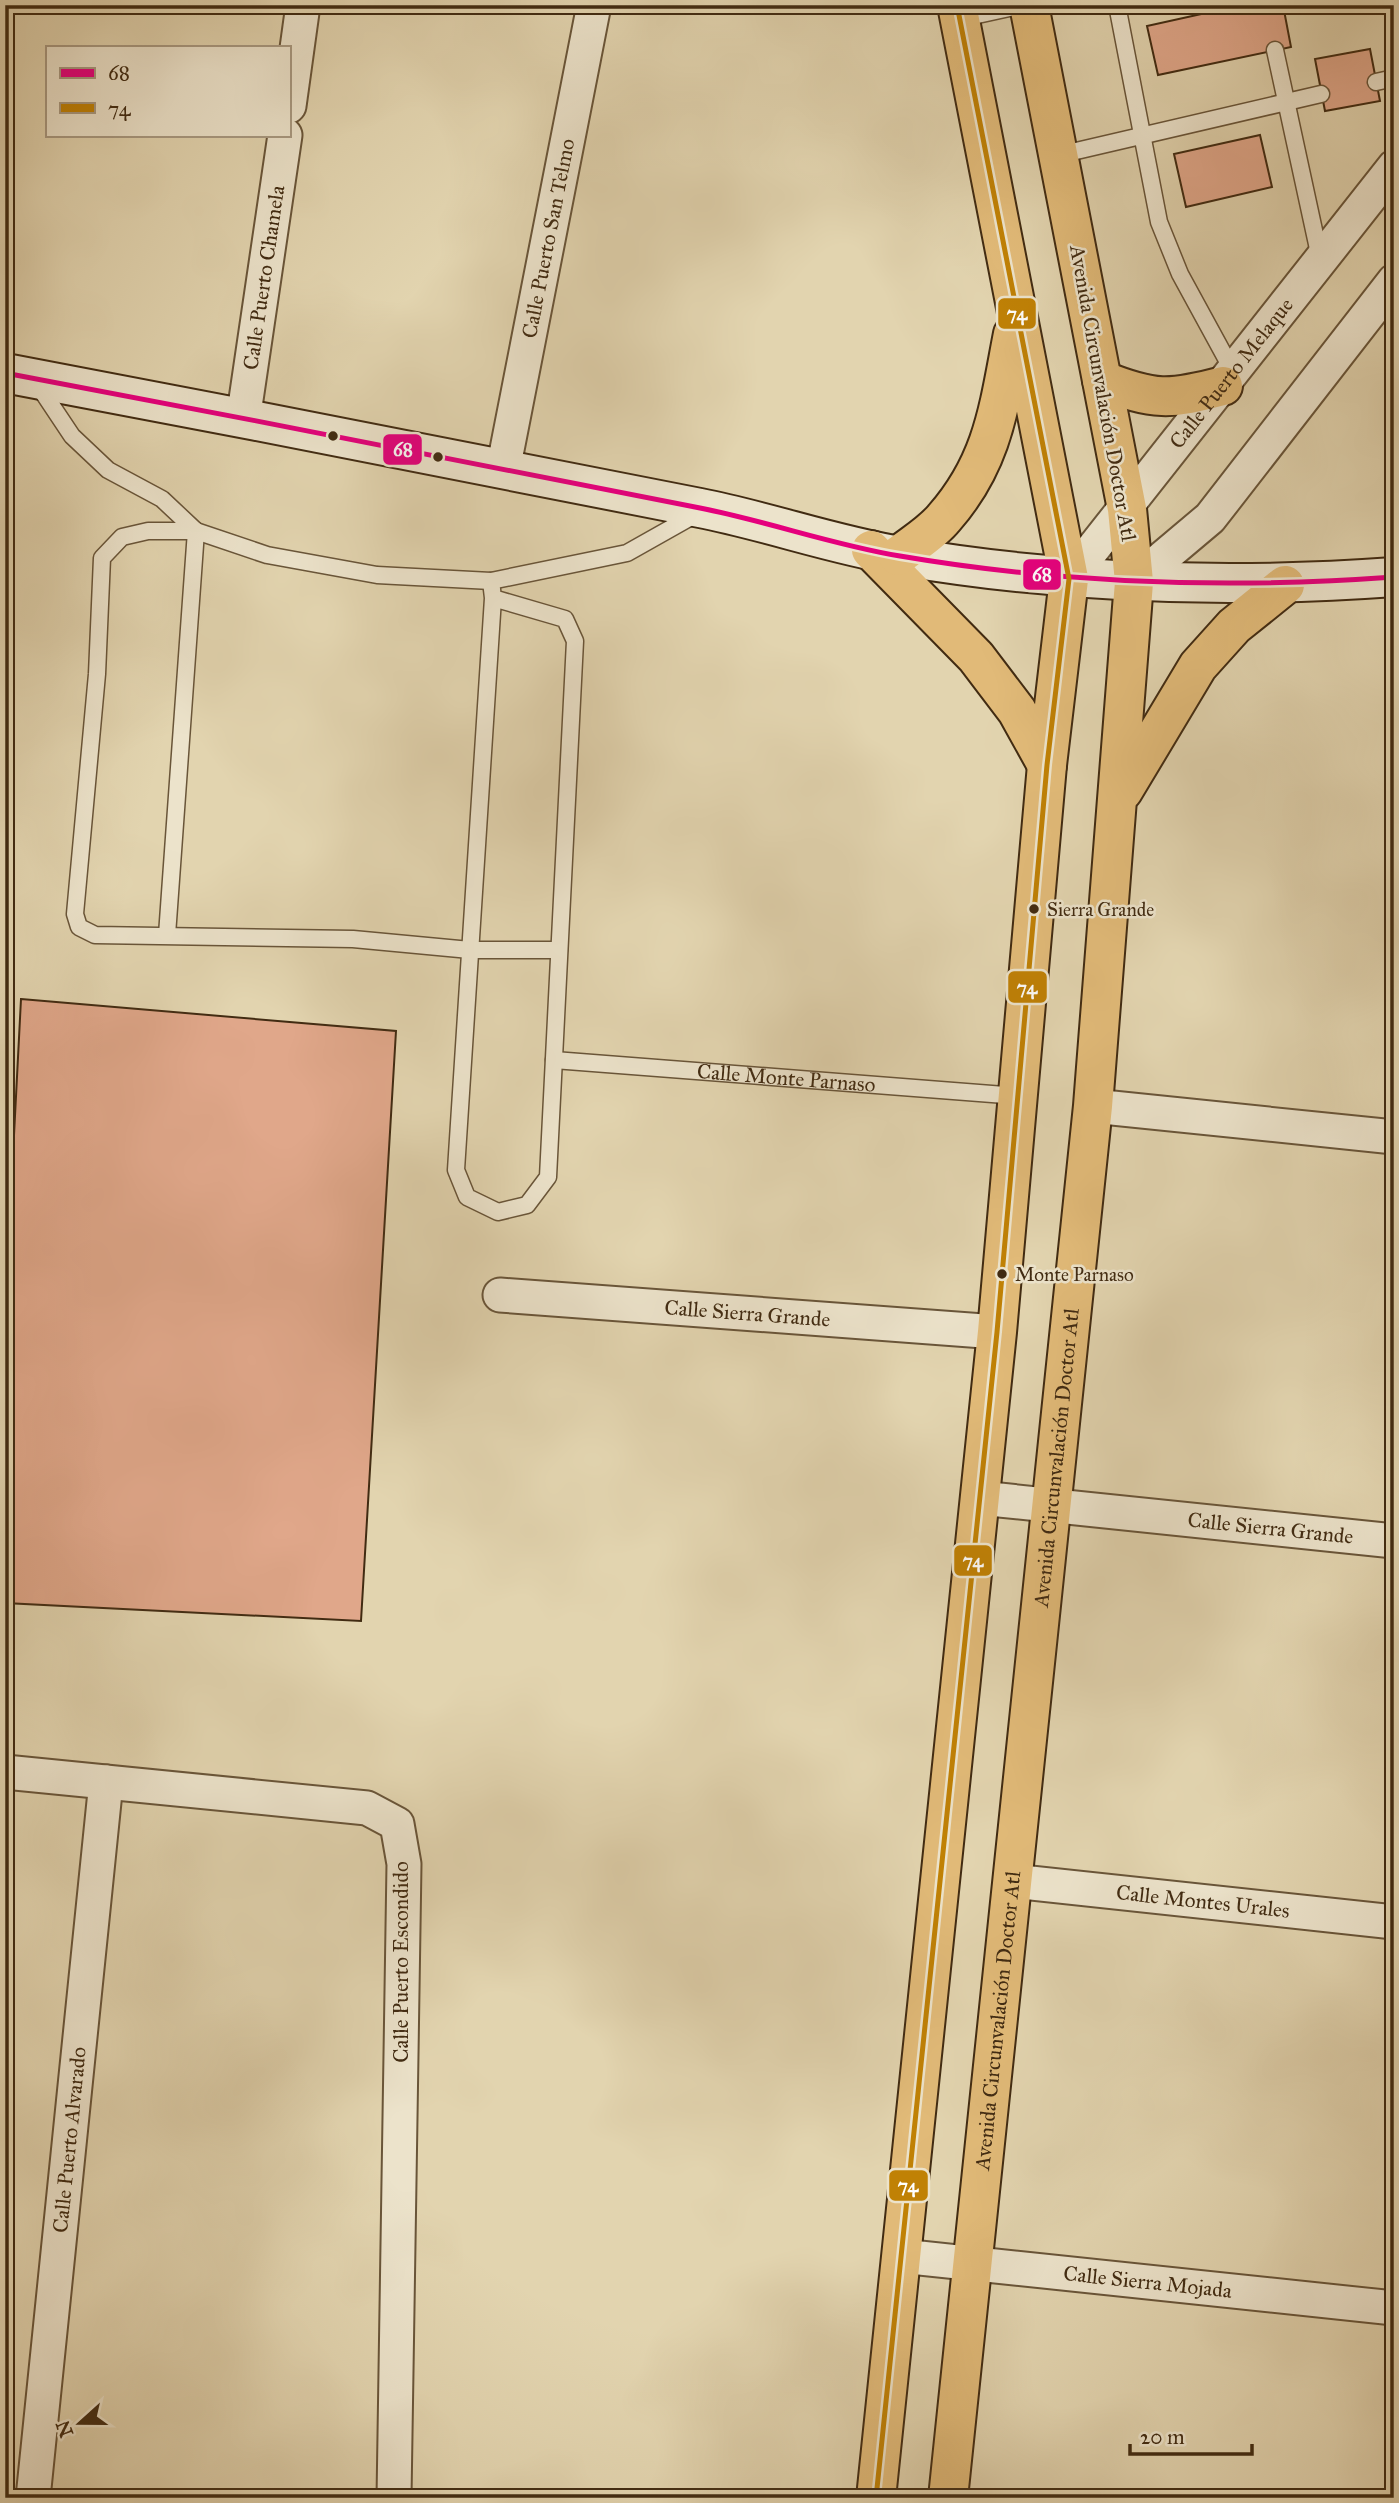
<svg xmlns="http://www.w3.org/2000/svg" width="1399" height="2503" font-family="'IM FELL Great Primer',serif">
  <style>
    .building { fill: #e0a78a; stroke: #412b12; stroke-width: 2 }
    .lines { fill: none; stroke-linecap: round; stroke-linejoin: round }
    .lane-casing { stroke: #695539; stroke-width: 19 }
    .street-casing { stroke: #695539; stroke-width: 37 }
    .secondary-casing { stroke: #412b12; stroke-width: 42 }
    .primary-casing { stroke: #412b12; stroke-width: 42 }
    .lane { stroke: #ece3cb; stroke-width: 16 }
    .street { stroke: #ece3cb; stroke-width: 33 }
    .secondary { stroke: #ece3cb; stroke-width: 38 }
    .primary { stroke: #e1ba78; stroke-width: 38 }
    .bus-1-casing { stroke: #ece3cb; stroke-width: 10 }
    .bus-2-casing { stroke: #ece3cb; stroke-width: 10 }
    .bus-1 { stroke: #e5007d; stroke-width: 5 }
    .bus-2 { stroke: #c08105; stroke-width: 5 }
    .bus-dot { fill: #412b12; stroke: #ece3cb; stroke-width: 2.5 }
    .labels { text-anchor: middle; stroke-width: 5; stroke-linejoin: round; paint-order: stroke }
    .bus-label { font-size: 19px; fill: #412b12; stroke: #ece3cb; text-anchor: start }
    .street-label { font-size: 21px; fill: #412b12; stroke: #ece3cb }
    .line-badge { stroke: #ece3cb; stroke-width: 2.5 }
    .badge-label { font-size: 19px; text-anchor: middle; font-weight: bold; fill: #fff }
  </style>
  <rect width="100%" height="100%" fill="#e2d4af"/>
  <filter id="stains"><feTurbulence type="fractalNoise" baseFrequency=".00286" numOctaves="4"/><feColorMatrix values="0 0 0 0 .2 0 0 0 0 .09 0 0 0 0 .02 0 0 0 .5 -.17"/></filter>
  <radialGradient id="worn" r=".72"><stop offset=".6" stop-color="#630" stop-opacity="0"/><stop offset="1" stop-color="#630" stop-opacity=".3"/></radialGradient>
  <path class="building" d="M1242,5H1283L1291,47L1158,75L1147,26Z
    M1370,49L1380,101L1325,111L1315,59Z
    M1260,135L1272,187L1186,207L1174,154Z
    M21,999L396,1031L361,1621L5,1603V1310Z"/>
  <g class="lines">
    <defs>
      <g id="lane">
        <path d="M1117,5L1159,222L1180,274L1234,373"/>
        <path d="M959,19L1023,5"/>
        <path d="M1275,50L1320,258"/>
        <path d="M1376,82L1394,78"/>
        <path d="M1059,155L1321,94"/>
        <path d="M38,385L72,436L108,470L162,499L196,531"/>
        <path d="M491,581L493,598L456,1170L467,1197L498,1212L527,1205L548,1177L575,641L565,619L493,598"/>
        <path d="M167,935L196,531"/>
        <path d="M559,950H470L353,939L95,935L79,927L75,914L97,674L102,558L122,537L148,531H196L267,555L377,575L491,581L627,553L698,513"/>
        <path id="s1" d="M554,1060L1018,1096"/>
      </g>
      <g id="street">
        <path d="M289,106L303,5"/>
        <path id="s2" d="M243,420L285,135"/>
        <path id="s3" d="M503,470L594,5"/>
        <path id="s4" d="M1069,579L1394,167"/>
        <path d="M1134,582L1210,518L1394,281"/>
        <path d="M1093,1106L1394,1137"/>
        <path id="s5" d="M500,1295L997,1332"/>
        <path id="s6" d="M980,1498L1394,1541"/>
        <path d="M5,1772L367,1808L397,1824L404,1864L394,2498"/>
        <path id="s7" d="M1013,1881L1394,1922"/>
        <path id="s8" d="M901,2256L1394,2308"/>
        <path id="s9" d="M33,2498L106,1782"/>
      </g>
      <path id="secondary" d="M5,373C237,416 469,463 700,508C767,521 833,545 900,556C1064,584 1228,589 1394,577"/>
      <g id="primary">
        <path d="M1102,380C1154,401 1170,400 1223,386"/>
        <path d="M871,550L976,657L1017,711L1047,765"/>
        <path d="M898,556C913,544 932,533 944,518C994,461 999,406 1013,334"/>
        <path d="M1123,791L1198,666L1234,626L1285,585"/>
        <path d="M876,2498L997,1332L1047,765L1069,579L957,5"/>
        <path id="s10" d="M948,2498L1093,1106L1134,582L1127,509L1029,5"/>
      </g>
    </defs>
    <use href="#lane" class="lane-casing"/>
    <use href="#street" class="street-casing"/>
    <use href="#secondary" class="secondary-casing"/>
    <use href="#primary" class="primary-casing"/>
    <use href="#lane" class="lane"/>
    <use href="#street" class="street"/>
    <use href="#secondary" class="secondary"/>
    <use href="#primary" class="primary"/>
    <defs>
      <path id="bus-1" d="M5,373C237,416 469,463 700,508C767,521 833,545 900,556C1064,584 1228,589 1394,577"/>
      <path id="bus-2" d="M876,2498L997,1332L1047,765L1069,579L957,5"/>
    </defs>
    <use href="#bus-1" class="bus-1-casing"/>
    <use href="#bus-2" class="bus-2-casing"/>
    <use href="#bus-1" class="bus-1"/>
    <use href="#bus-2" class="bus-2"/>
  </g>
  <g class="bus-dot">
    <circle cx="333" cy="436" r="6"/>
    <circle cx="438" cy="457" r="6"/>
    <circle cx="1034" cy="909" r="6"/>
    <circle cx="1002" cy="1274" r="6"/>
  </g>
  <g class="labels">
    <g class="bus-label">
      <text x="1047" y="916">Sierra Grande</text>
      <text x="1015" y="1281">Monte Parnaso</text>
    </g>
    <g class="street-label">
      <text dy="7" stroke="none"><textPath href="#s3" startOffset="236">Calle Puerto San Telmo</textPath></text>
      <text dy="7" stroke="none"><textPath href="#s2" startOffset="144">Calle Puerto Chamela</textPath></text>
      <text dy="7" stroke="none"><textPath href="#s4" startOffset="262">Calle Puerto Melaque</textPath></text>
      <text transform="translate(1103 393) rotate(80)" y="7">Avenida Circunvalación Doctor Atl</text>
      <text dy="7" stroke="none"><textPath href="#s1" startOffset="233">Calle Monte Parnaso</textPath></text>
      <text dy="7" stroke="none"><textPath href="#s5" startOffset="248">Calle Sierra Grande</textPath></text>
      <text dy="7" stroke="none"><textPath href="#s10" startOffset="1046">Avenida Circunvalación Doctor Atl</textPath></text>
      <text dy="7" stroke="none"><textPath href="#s6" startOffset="292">Calle Sierra Grande</textPath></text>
      <text dy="7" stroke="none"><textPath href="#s7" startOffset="191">Calle Montes Urales</textPath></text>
      <text transform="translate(401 1962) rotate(-90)" y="7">Calle Puerto Escondido</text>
      <text dy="7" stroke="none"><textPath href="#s10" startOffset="480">Avenida Circunvalación Doctor Atl</textPath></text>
      <text dy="7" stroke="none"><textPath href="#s9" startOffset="360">Calle Puerto Alvarado</textPath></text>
      <text dy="7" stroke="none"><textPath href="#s8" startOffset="248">Calle Sierra Mojada</textPath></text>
    </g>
  </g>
  <g class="line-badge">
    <rect x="997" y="297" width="40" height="33" rx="7" fill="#c08105"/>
    <rect x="382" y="433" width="41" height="33" rx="7" fill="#e5007d"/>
    <rect x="1022" y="558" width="40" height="33" rx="7" fill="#e5007d"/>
    <rect x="1007" y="970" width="41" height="34" rx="7" fill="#c08105"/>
    <rect x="953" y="1544" width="40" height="33" rx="7" fill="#c08105"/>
    <rect x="888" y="2169" width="41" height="33" rx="7" fill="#c08105"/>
  </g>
  <g class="badge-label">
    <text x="1017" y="320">74</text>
    <text x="403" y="456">68</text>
    <text x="1042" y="581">68</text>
    <text x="1027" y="994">74</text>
    <text x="973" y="1567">74</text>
    <text x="908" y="2192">74</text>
  </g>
  <rect width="1399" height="2503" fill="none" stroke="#e2d4af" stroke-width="28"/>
  <rect x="7" y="7" width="1385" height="2489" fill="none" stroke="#412b12" stroke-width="3.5"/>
  <rect x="14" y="14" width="1371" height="2475" fill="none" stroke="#412b12" stroke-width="2"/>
  <rect x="46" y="46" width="245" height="91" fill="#ece3cb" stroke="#a89981" stroke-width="2"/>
  <rect x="60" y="68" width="35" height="10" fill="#e5007d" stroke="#a89981" stroke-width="2"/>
  <text x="108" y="80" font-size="21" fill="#412b12">68</text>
  <rect x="60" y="103" width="35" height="10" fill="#c08105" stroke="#a89981" stroke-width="2"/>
  <text x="108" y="116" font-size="21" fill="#412b12">74</text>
  <g transform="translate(80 2423) rotate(249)" stroke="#ece3cb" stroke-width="5" paint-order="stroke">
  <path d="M0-5L12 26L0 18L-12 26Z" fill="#412b12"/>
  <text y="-10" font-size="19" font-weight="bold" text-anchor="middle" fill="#412b12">N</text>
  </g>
  <path d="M1130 2444v10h122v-10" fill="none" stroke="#412b12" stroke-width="3.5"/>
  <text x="1140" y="2444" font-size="21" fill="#412b12" stroke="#ece3cb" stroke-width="5" paint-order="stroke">20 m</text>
  <rect width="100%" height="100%" filter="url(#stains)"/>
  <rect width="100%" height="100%" fill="url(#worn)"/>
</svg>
